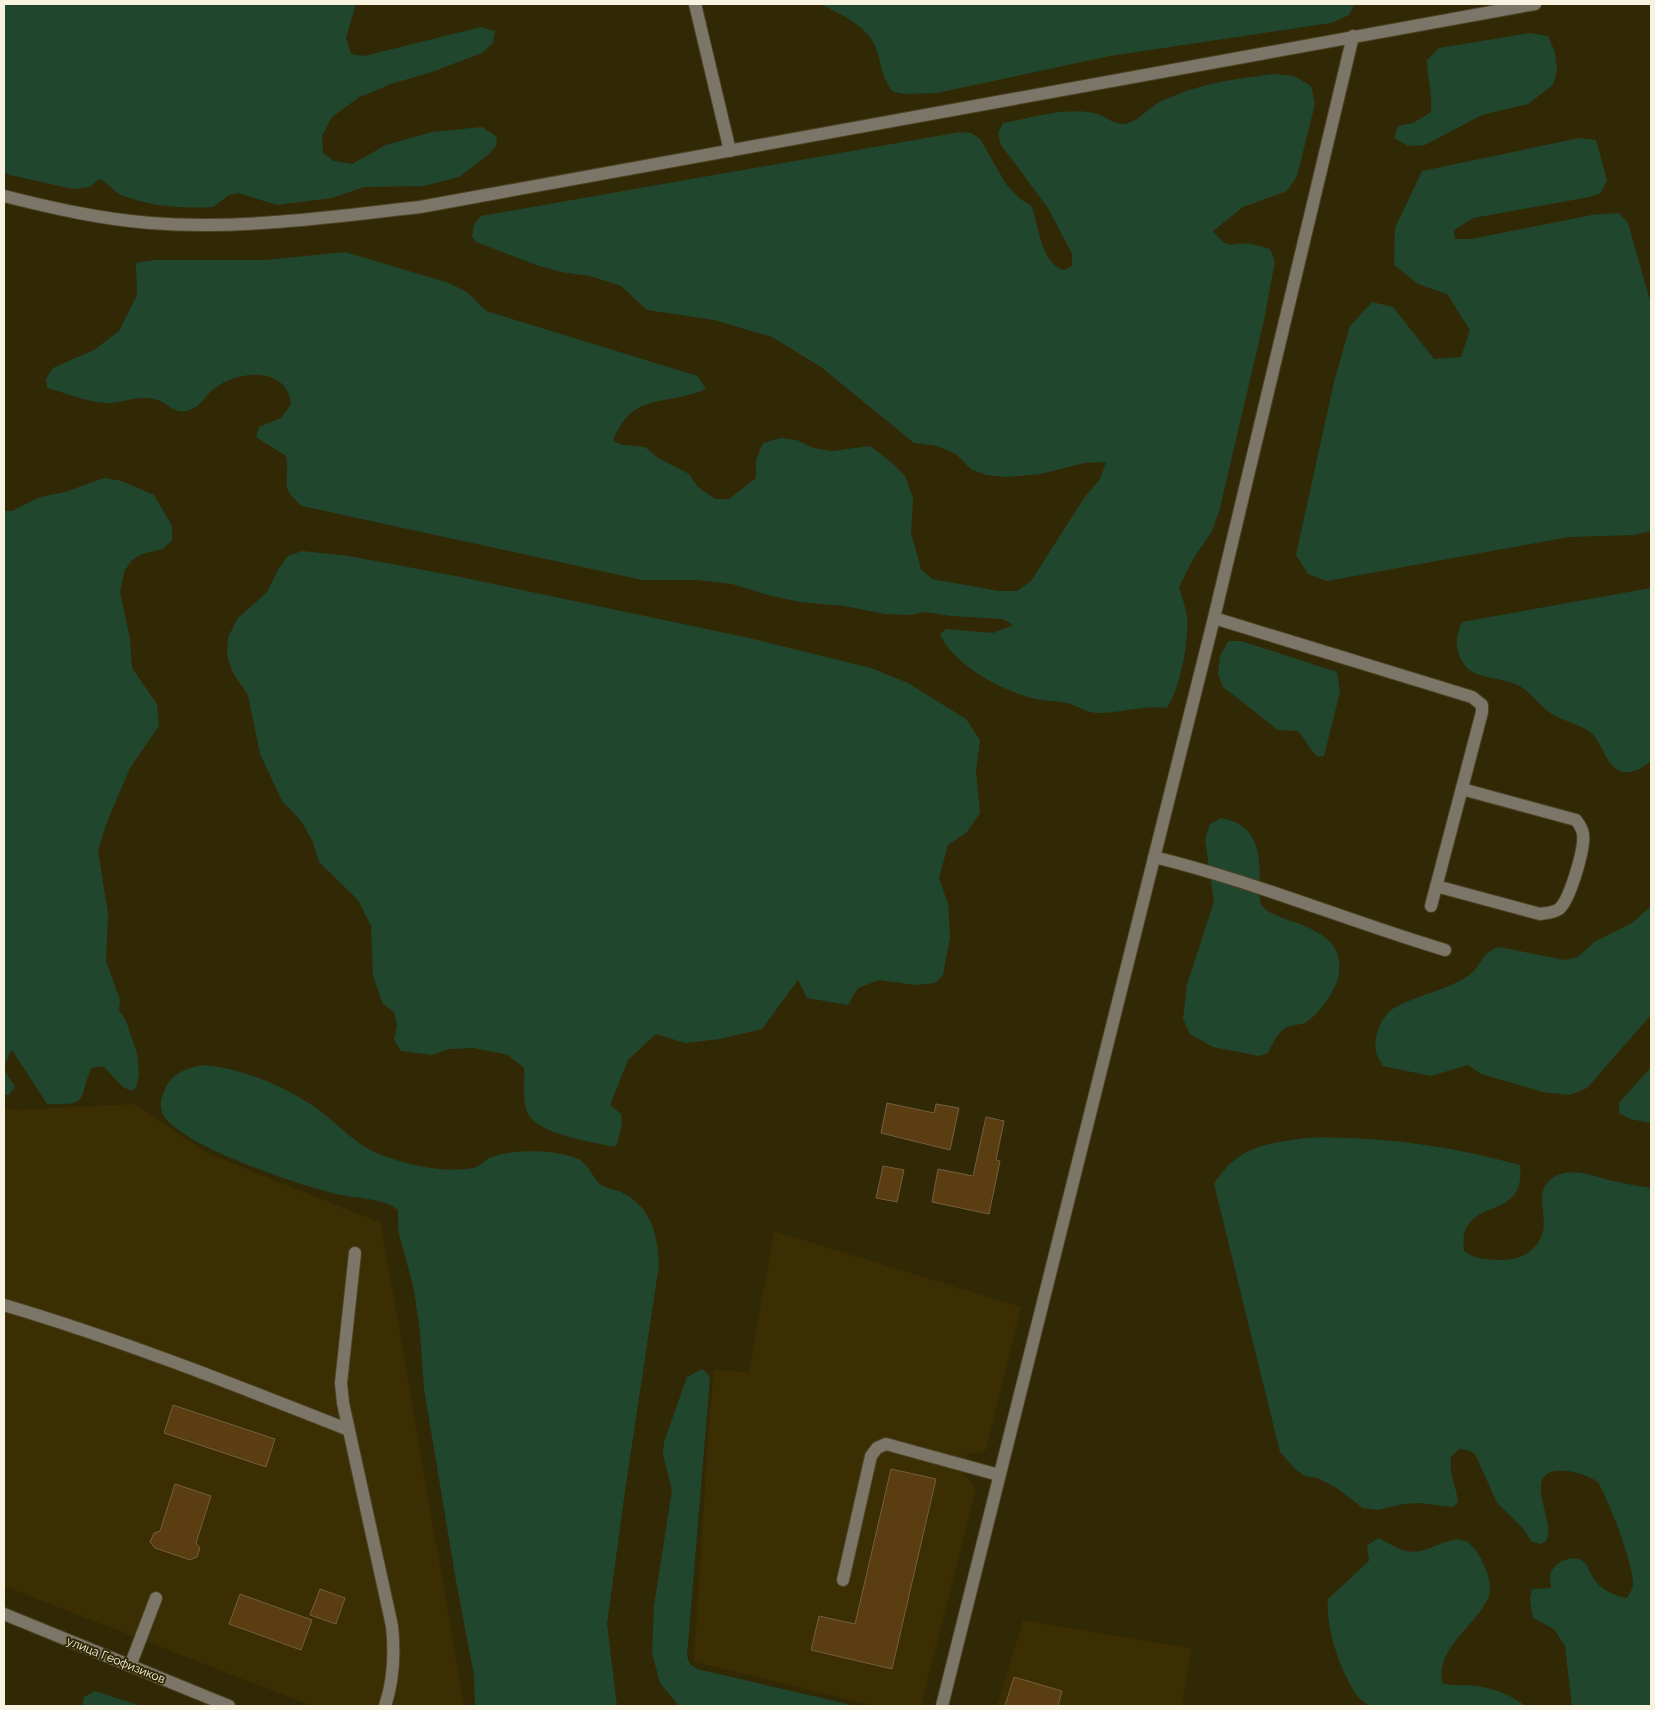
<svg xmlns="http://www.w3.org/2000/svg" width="1655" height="1710" font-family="Raleway,sans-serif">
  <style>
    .built { fill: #3a2e02 }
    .green { fill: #21462e }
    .building { fill: #5a3d10; stroke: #755f42 }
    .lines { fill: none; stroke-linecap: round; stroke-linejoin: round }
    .minor-casing { stroke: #4d4425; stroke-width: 14 }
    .minor { stroke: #7b7667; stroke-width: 12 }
    .labels { text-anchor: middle; stroke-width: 4; stroke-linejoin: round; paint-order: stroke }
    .street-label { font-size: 12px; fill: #f8f2e0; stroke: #312806 }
  </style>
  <rect width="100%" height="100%" fill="#312806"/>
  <path class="built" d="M134,1104L207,1153L381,1223L464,1706H312L4,1586V1109L17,1110Z
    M774,1231L1021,1307L986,1450L967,1455L963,1474L976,1489L921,1706H874L694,1662L708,1437L714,1370L749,1372Z
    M1023,1620L1191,1648L1182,1706H997Z"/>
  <path class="green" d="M4,4H356L346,38L351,54L364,56L481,27L495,31L493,43L482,53L432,72L391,84L358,98L332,117L322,136L323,153L334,161L352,164L386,145L432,132L482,127L497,137L496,146L488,155L459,177L424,186L364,187L332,198L277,205L238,193L229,195L213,207C184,209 148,206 121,195C112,191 108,182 99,179L90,187L73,189L10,175L4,173Z
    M821,4H1355L1349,15L1331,23L1110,56L937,93L904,94L892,91C879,72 882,61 874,44C865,24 839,14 821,4Z
    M1530,33L1548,36L1555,52L1557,71L1553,85L1528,104L1482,115L1425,145L1408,146L1394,138L1398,126L1413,123L1431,112C1433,94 1427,78 1427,60L1439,48Z
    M1273,74L1294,76L1311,86L1315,104L1297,176L1287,191L1243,207L1213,231C1230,253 1231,241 1251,244C1257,245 1264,247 1270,249L1275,261L1264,320L1219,512L1211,533L1193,559L1179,587C1182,597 1186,608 1187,617C1189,642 1180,688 1167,708C1144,705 1122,713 1099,713C1086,713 1079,706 1067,703C1057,701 1046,701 1036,699C1004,692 954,666 940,634L946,629L993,633L1013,625L1003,619L951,616L925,612L910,615L885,614L844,606L800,602L768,595L732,584L697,580H642L302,506C277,485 291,483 286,456L256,437L259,427L281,418L291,404C287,366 239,370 215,388C204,396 201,408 186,411C174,414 166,402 155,399C136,395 124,403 106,403C87,402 66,393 47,388L46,379L53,368L94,350L119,331L137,295L136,263L155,260H265L345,252L449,283L467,292L486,311L698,376L706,389C664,407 632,391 613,441L623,445L645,447L658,458L689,474L698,487L715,499H729L756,478V460L763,443L781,438L797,440L813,448L832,451L870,446L890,461L905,476L913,498L911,533L921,569L932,579L999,591H1017L1031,581L1084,498L1100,479L1106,462L1084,463L1041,474L1006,477L986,475L971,469L956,454L937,446L914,443L821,367L772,337L714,320L647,310L621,286L590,276L561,272L536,265L476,242L472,237L474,224L481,216L960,132L971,133L980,139L1006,184L1020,199L1031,205C1039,225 1040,263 1064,270L1072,266V254L1048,208L1001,145L998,133L1003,123C1032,118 1064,107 1094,113C1104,115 1112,124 1123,124C1136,124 1147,109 1158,103C1195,84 1233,79 1273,74Z
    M1579,138L1596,140L1607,180L1601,193L1590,197L1473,218L1454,230L1455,239H1471L1592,215L1619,213L1628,223L1651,304V531L1634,535L1569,537L1327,581L1308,574L1296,555L1334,382L1350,326L1372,302L1393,307L1434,359L1461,357L1470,330L1447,294L1418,284L1394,265L1395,228L1422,171Z
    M104,478L122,481L154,495L172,526V540L163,549L142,554L131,561L124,572L120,592L130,639L132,668L157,704L159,726L130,768L107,822L98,850L108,914L106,961L120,1000L119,1010L126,1021L137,1053L139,1075L136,1087L132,1091L123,1087L103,1066L91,1068C78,1102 89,1105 47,1104L12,1050C1,1067 4,1071 15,1086L9,1095L4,1094V511H12L40,497L65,492Z
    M302,551L349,556L461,577L749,638L871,668L908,683L966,719L980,740L976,773L980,813L967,832L948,845L939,878L948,904L950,937L943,975L935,983L916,985L879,980L858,988L848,1005L807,998L798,980L762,1029L720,1039L685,1043L656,1034L628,1060L610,1105L621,1114L622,1123L617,1145L614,1147C593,1142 538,1134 528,1114C522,1102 525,1081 524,1068L508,1055L474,1048L449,1049L432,1055L401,1051L394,1040L397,1025L394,1012L383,1004L373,976L371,926L358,900L319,862L313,842L301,821L282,801L260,754L248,695L233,673L227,655L228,637L238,618L267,592L279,568L288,556Z
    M1651,588V761C1643,768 1631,775 1620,771C1603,763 1604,743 1590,732C1579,724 1564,721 1552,714C1541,707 1534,697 1524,689C1510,677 1478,680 1467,668C1455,654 1454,638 1462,622Z
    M1228,641H1241L1337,672L1340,692L1324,756L1318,757C1309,749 1306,740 1298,731L1278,730L1223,687L1218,674L1220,656Z
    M1221,818C1258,824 1260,853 1260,884C1260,890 1259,898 1261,903C1268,925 1345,920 1339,972C1338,988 1320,1014 1306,1022C1300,1026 1291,1024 1285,1028C1276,1034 1273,1044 1268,1053L1259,1056L1213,1047L1190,1034L1183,1019L1187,984L1214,902L1205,839L1210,824Z
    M1651,906V1015L1587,1088L1570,1095L1543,1092L1481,1074L1468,1065L1431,1076L1383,1066C1381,1062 1377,1057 1376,1052C1373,1038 1381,1016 1394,1008C1417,995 1445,991 1468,976C1483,966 1479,953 1499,947L1565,960L1578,957L1594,942L1632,923Z
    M203,1065C245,1069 285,1086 319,1110C340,1126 358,1147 384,1156C413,1166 442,1173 473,1168C480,1167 485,1159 492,1157C513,1149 557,1149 578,1159C590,1164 593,1181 603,1186C609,1189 616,1190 621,1192C652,1207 657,1234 659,1265L625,1491L607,1624L617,1706H475L474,1675L456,1581L424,1389L420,1332L414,1290L398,1230V1210C381,1197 357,1199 336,1194C299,1185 184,1147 164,1116C158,1106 161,1097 166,1087C174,1072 188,1068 203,1065Z
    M1651,1067V1123L1630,1119L1619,1113V1103Z
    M1305,1138C1377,1135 1450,1146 1520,1165C1526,1219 1473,1198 1464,1235C1463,1239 1464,1246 1464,1251C1476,1260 1486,1259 1500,1260C1511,1260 1521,1258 1529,1252C1562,1227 1525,1196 1554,1177C1572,1166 1595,1177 1613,1181C1626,1184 1639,1186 1651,1188V1706H1572L1565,1646L1554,1629L1533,1618L1530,1600L1532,1589L1551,1588C1551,1584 1549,1579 1550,1576C1552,1563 1570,1555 1581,1560C1589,1563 1589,1573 1594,1579C1601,1590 1615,1596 1627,1598C1629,1594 1633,1589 1633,1584C1633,1562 1609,1502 1598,1482C1584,1474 1573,1470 1557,1471C1527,1473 1548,1511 1548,1528C1549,1532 1547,1536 1547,1540L1541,1544L1532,1542L1522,1527L1497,1503L1475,1454L1467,1450L1459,1449L1451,1457C1449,1477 1456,1484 1458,1502L1453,1507L1420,1503L1403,1504L1378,1510L1363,1508L1335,1487L1317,1478L1305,1476L1295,1469L1280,1452L1214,1184C1237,1146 1265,1144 1305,1138Z
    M702,1369L707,1373L710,1378L687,1656L690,1664L697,1669L856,1706H679L660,1683L652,1653L654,1606L672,1490L663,1455L664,1442L687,1377Z
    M1378,1538C1387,1541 1397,1550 1406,1551C1438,1558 1461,1513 1484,1565C1488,1575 1493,1587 1488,1598C1475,1627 1436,1647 1442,1683C1456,1687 1464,1684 1477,1686C1492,1688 1514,1696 1525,1706H1369C1364,1702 1358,1698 1355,1693C1340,1669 1325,1627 1328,1599L1369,1561L1367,1546Z
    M95,1691L141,1706H82L84,1697Z"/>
  <path class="building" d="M887,1103L934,1113L936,1104L959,1108L950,1150L881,1133Z
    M986,1117L1004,1121L996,1160L1000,1161L989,1214L932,1202L938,1169L973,1176Z
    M883,1166L904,1170L897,1202L876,1198Z
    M173,1405L275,1439L266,1467L164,1433Z
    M891,1469L936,1479L892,1669L811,1650L819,1616L855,1624Z
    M175,1484L211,1496L196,1543L200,1548L197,1557L190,1560L155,1548L150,1542L154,1533L160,1531Z
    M320,1589L345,1598L336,1624L310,1615Z
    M240,1594L312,1620L301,1650L229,1624Z
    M1014,1677L1062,1691L1058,1706H1005Z"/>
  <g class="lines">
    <defs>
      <path id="minor" d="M695,4L730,151
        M4,196C52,208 100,219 150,223C240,230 331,217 420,207L1535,4
        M1214,618L1472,697L1482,705V712L1431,906
        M1154,857C1253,881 1348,921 1445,950
        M1436,886L1540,914C1547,913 1553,913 1559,909C1570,900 1585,848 1583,834C1582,828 1580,825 1576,820L1462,789
        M355,1253L341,1383L343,1403L392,1626C395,1654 394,1679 385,1706
        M4,1305C122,1340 235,1385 349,1430
        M843,1580L871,1456L877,1448L886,1444L999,1475
        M4,1614L229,1706
        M130,1666L156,1598
        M942,1706L1214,618L1353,36"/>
    </defs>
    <use href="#minor" class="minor-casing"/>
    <use href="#minor" class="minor"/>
  </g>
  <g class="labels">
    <g class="street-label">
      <text transform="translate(116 1660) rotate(22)" y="4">улица Геофизиков</text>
    </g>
  </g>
  <rect width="1655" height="1710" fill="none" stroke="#f8f2e0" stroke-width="10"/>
</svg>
